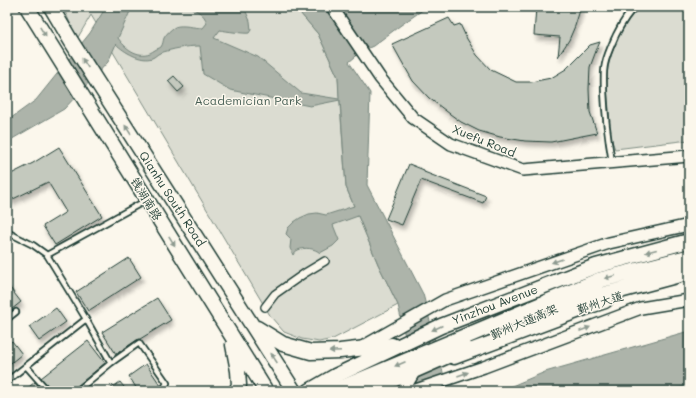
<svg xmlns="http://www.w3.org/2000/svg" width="696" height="398" font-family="Mali,'LXGW WenKai TC',sans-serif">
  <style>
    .green { fill: #dbdcd1; stroke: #7d8c82 }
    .water { fill: #adb4aa; stroke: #74847b }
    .building { fill: #c4c9be; stroke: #1f3d34; filter: url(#shadow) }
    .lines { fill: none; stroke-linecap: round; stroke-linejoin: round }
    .service-casing { stroke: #1f3d34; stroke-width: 8 }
    .pedestrian-casing { stroke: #1f3d34; stroke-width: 10 }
    .tertiary-casing { stroke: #1f3d34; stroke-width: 14 }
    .primary-casing { stroke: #1f3d34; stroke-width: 17 }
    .trunk-casing { stroke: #1f3d34; stroke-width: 18 }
    .service { stroke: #fbf7ec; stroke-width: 4.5 }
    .pedestrian { stroke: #fbf7ec; stroke-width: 7 }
    .tertiary { stroke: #fbf7ec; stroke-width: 11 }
    .primary { stroke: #fbf7ec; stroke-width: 14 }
    .trunk { stroke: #fbf7ec; stroke-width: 15 }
    .oneway { fill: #8d9a90 }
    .labels { text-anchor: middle; stroke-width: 3; stroke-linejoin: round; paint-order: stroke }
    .park-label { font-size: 12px; fill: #455d53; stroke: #fbf7ec }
    .street-label { font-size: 12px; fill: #1f3d34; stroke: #fbf7ec }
  </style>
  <defs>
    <filter id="shadow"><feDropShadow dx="2.5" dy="4.5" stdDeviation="2" flood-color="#0004"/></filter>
  </defs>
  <rect width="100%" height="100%" fill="#fbf7ec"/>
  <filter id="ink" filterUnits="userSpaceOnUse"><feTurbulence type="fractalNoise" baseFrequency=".025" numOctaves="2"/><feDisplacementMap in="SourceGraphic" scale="8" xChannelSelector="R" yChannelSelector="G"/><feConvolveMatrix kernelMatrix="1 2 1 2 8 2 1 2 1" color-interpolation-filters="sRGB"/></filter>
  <g filter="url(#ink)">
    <path class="green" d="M63,7H295L318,34L338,77L346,187L378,264L398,305L333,339L319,342L302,339L284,332L271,317L91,15L77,39Z
      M640,7H689V140L615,149C613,144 611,139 610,134C609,126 609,117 609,109C608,98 606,86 607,75C610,50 622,25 640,7Z"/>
    <path class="water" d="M106,7H132L118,38C125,48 137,58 150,53C152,52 153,51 155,50C158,48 158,49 161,47C163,44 163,41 164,38C166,34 171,29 175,27C182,24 195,28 203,28L207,23C204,13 197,11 189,7H244L250,21L251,30C250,31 250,32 249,33C246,34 225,31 220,30L214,38L258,57L301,93L339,99L338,77L318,34L295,7H427L401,25L373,46L362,51L349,62L370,93L367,185L423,294L447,388L450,391H417L398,305L378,264L358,216L333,225L339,240L333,246L320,253C315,248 304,247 298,250C296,251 294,253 293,255L290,248L291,239L286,234L288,228L294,222L300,218L309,214L317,213L326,215L354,206L346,187L340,100L310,106L230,90L203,74L200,46C186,46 173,49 160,53C157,54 155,57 152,58C141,62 124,52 116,44L108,62L64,109L7,142V121L36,100L90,33Z
      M689,331V385L667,391H500L545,372Z"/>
    <path class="building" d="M536,7H581L575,26L569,40L558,57L560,37L534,35Z
      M449,18L454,26L460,24L467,39L477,55L491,70L516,82H531L551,78L566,69L590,45L600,42L596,51L590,67L589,89L590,112L597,133L551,142L525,141L500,137L479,131L461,122L450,114L429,98L413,81L402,62L392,44Z
      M174,76L184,87L178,92L168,81Z
      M59,147L102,216L55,245L43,226L66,212L48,182L7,202V176L33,163Z
      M409,164L424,170V172L486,196L483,203L421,180L402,225L386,219Z
      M129,258L141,277L88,311L76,292Z
      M7,284L21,302L7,313Z
      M157,298L171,320L140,339L137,340L116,354L102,332Z
      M56,308L66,322L39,341L29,327Z
      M12,341L22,354L7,366V345Z
      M88,341L105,363L71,391H52L51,389L41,378Z
      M146,364L161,386L155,391H138L129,376Z
      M35,382L43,391H24Z
      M120,382L127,391H107Z"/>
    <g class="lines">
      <defs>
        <path id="service" d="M612,162C608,139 605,115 604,91C604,82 603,73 605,64C607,54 612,44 616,35C621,25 627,14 635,7
          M7,232L33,245L47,255L145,201
          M47,255L86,319
          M7,319L16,312
          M111,363L139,343L167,383L162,391
          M26,366L48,391
          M7,381L86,319L111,363L77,391"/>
        <path id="pedestrian" d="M265,307L275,294L305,273L325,261"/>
        <path id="tertiary" d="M332,7L380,78L413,118L451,144L523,170L689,156
          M362,347L445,300L609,243L689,225
          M403,391L413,374
          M413,391L484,367L641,308L689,300"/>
        <path id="primary" d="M27,7L266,391
          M51,7L71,41L294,391
          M257,328L283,344L311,352L340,351L392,345
          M233,345L238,371L239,385L236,391
          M454,357L593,305L605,301
          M309,391L335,376L441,326L596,266L689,241"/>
        <path id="trunk" d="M554,308L689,272
          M335,391L600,280L689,257
          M367,391L465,348"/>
      </defs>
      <use href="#service" class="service-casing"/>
      <use href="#pedestrian" class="pedestrian-casing"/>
      <use href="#tertiary" class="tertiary-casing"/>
      <use href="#primary" class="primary-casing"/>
      <use href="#trunk" class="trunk-casing"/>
      <use href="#service" class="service"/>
      <use href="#pedestrian" class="pedestrian"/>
      <use href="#tertiary" class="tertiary"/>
      <use href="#primary" class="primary"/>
      <use href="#trunk" class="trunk"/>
    </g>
    <defs><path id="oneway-solid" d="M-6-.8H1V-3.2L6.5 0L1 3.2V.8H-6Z"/></defs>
    <g class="oneway">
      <use href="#oneway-solid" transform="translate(43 32) rotate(58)"/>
      <use href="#oneway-solid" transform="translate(85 63) rotate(-123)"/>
      <use href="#oneway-solid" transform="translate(128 130) rotate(-123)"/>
      <use href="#oneway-solid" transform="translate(172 241) rotate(58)"/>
      <use href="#oneway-solid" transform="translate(651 251) rotate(165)"/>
      <use href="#oneway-solid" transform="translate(557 261) rotate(161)"/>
      <use href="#oneway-solid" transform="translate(610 277) rotate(166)"/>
      <use href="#oneway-solid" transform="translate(437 328) rotate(155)"/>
      <use href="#oneway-solid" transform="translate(585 329) rotate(-21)"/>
      <use href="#oneway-solid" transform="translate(335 351) rotate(177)"/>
      <use href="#oneway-solid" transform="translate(274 358) rotate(-123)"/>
      <use href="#oneway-solid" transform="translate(400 364) rotate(157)"/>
      <use href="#oneway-solid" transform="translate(463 374) rotate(-19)"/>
    </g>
  </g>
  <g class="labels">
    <g class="park-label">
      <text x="248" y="105">Academician Park</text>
    </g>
    <g class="street-label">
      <text transform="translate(484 141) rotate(22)" y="4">Xuefu Road</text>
      <text transform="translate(146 199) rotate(58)" y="4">钱湖南路</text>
      <text transform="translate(172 199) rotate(57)" y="4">Qianhu South Road</text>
      <text transform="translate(600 303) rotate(-18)" y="4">鄞州大道</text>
      <text transform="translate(495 305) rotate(-21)" y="4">Yinzhou Avenue</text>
      <text transform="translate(524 322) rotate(-23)" y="4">鄞州大道高架</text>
    </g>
  </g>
  <rect width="696" height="398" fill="none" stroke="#fbf7ec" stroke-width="24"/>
  <rect x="12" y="12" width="672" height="374" fill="none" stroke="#1f3d34" stroke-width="1.5" filter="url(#ink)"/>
</svg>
